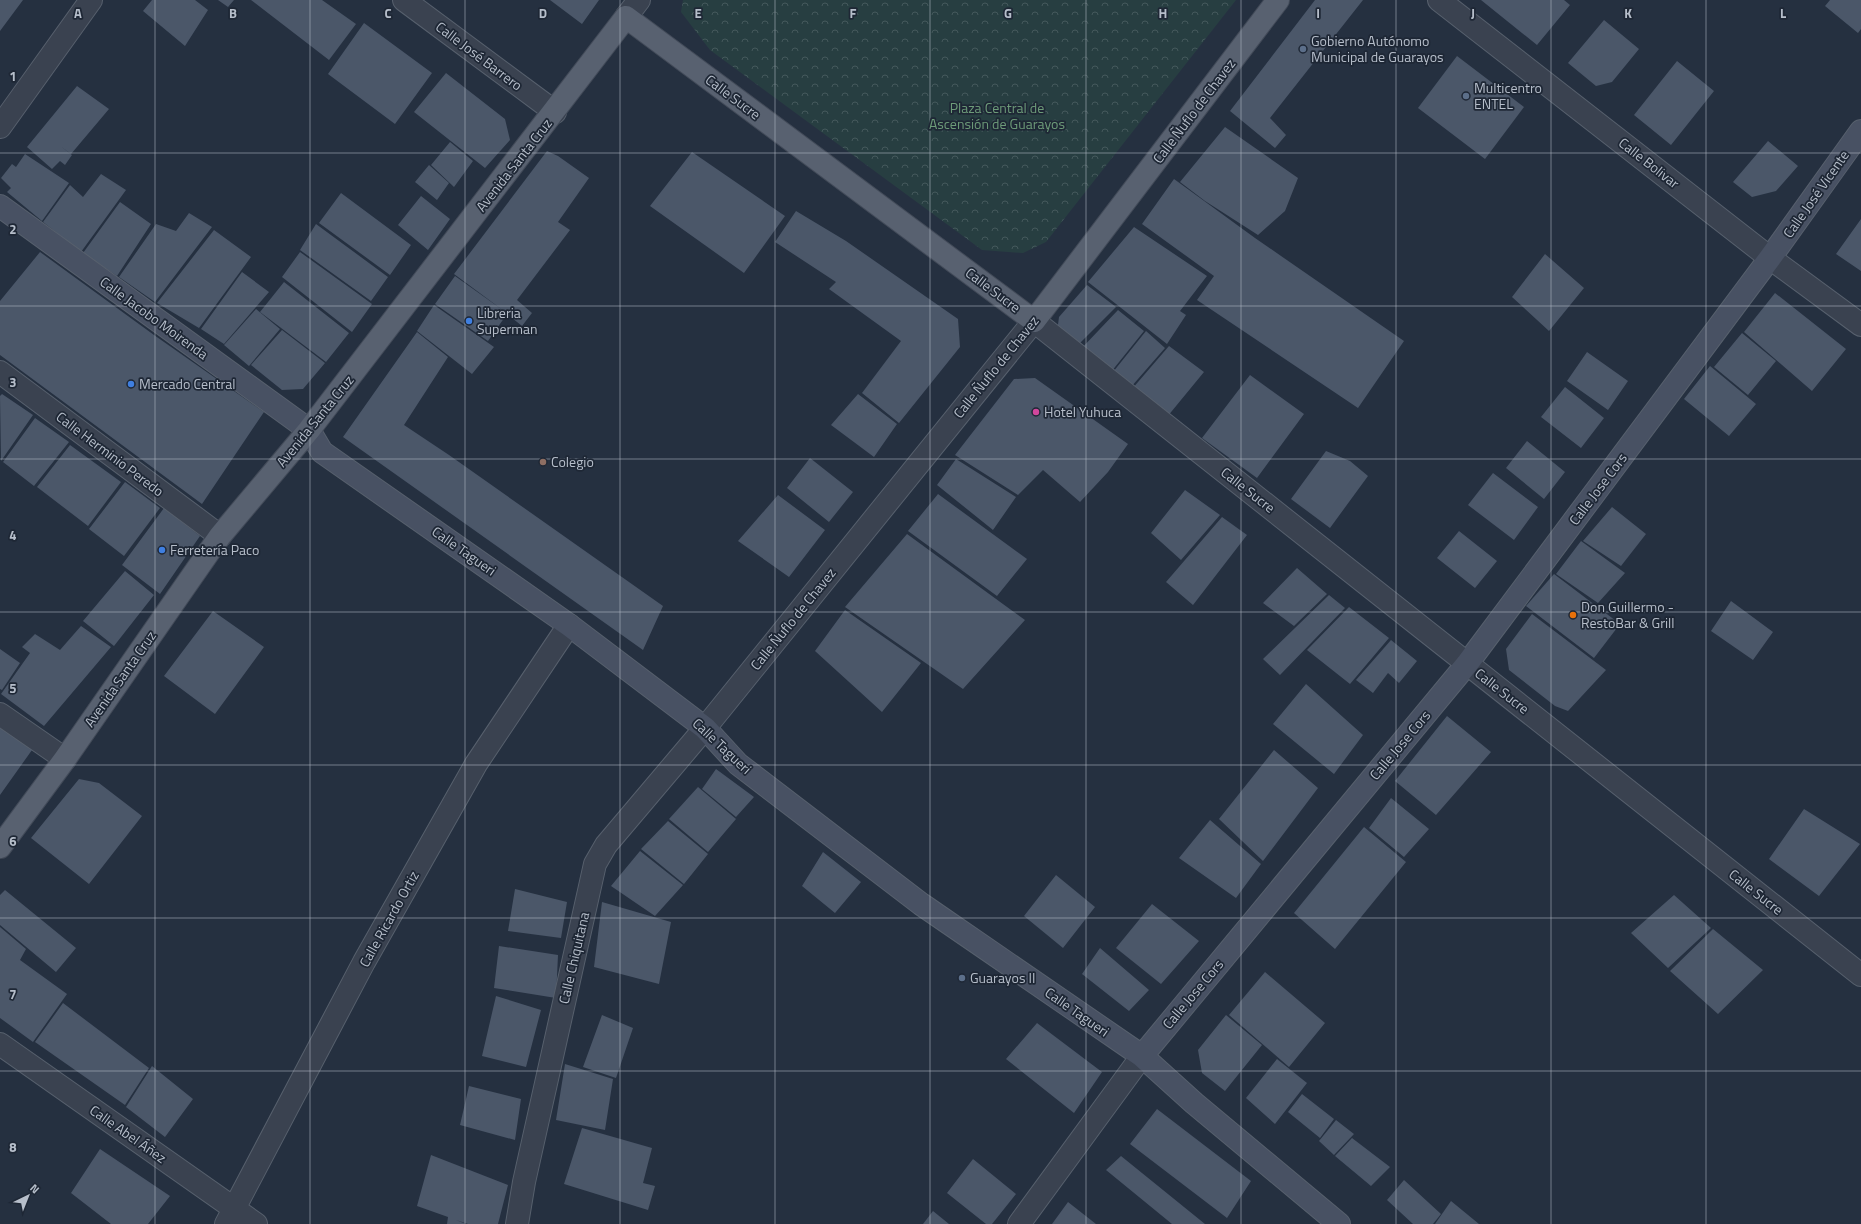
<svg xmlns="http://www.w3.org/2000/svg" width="1861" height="1224" font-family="'Titillium Web',sans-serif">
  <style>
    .park { fill: url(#park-crowns) }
    .building { fill: #4b5769 }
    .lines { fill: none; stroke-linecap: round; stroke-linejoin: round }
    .street-casing { stroke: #57606d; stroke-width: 24 }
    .secondary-casing { stroke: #57606d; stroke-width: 24 }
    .primary-casing { stroke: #434b59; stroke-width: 24 }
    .street { stroke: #3a4250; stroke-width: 22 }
    .secondary { stroke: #485163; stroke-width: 22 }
    .primary { stroke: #586170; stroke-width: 22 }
    .grid { fill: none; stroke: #b6beca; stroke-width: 1; stroke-opacity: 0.55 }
    .service-dot { fill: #5c6f8a; stroke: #1e2735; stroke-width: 1.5 }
    .shop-dot { fill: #3f7fe0; stroke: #1e2735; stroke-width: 1.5 }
    .hotel-dot { fill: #d1479c; stroke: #1e2735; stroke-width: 1.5 }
    .education-dot { fill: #8d6e63; stroke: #1e2735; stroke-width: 1.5 }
    .food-dot { fill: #e8710a; stroke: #1e2735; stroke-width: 1.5 }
    .labels { text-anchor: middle; stroke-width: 3.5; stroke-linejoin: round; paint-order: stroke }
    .poi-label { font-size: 14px; fill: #b6beca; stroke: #1e2735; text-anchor: start }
    .street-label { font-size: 14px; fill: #b6beca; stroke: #1e2735 }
    .park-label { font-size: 14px; fill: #6d9b79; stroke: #1e2735 }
    .grid-label { font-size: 13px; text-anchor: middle; font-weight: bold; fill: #b6beca; stroke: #1e2735; stroke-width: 3.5; stroke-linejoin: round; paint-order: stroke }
  </style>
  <defs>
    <pattern id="park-crowns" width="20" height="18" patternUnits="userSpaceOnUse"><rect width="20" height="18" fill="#273e41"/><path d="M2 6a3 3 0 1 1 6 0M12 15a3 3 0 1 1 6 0" fill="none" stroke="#44585b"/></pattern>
  </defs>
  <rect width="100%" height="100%" fill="#253040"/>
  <path class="park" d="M683,0H1236L1046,242L1023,253L982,250L710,50L681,12Z"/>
  <path class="building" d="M0,0H23L0,31Z
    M152,0H195L208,10L185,46L143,11Z
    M218,0H234L228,7Z
    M251,0H322L356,24L329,60Z
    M550,0H599L582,24Z
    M1315,0H1363L1270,118L1286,135L1275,148L1230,111Z
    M1481,0H1564L1570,5L1537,45Z
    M1830,0H1861V29L1858,33L1825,6Z
    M1604,20L1639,49L1612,82L1596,86L1568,63Z
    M364,23L432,73L395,124L328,74Z
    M1457,56L1524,107L1485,159L1418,108Z
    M1677,61L1714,91L1671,145L1634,115Z
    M446,73L505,119L510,140L485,168L414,112Z
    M77,86L109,109L71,154L59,145L72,155L65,165L60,161L52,169L27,147Z
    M1225,127L1298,178L1285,211L1258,235L1205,201L1180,182Z
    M1768,141L1798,166L1776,191L1752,197L1733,182Z
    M450,142L473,161L454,187L431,165Z
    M547,151L558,156L589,178L558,222L570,230L517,300L532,313L522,326L507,314L488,341L435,304L455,276L504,311L454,274Z
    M692,152L785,216L744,273L650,206Z
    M25,154L69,183L42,221L7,192L11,188L1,178L12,164L16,167Z
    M429,165L449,183L437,200L415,182Z
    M101,174L126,190L81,252L43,222L70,185L83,197Z
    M1174,179L1255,238L1404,341L1358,408L1197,300L1214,276L1142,224Z
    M341,193L411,245L390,275L319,223Z
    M421,196L450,219L428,250L398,225Z
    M120,202L151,224L117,276L83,253Z
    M796,211L846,241L958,319L960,347L899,423L862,393L901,341L829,289L836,282L775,242Z
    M189,213L212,227L155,302L119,277L156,224L176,231Z
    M1861,219V271L1836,254Z
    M316,224L388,277L371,301L300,250Z
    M1134,227L1207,276L1180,311L1186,315L1167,344L1088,282Z
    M214,230L251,257L199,328L157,303Z
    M40,252L154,335L264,412L202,504L0,355V301Z
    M300,252L372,304L352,332L282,277Z
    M1545,254L1584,288L1549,331L1512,297Z
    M242,272L269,292L224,344L201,329Z
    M284,282L349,333L326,362L260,312Z
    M1087,285L1116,307L1075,348L1057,332L1059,317Z
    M1775,293L1846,349L1812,391L1744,332Z
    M434,305L494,347L472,374L417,331Z
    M256,309L280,329L249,366L224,345Z
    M1118,310L1144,331L1111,372L1080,350Z
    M282,330L325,363L303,389L282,390L251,365Z
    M1146,331L1165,348L1131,387L1113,372Z
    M417,332L448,357L404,425L449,455L663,606L643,650L343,437Z
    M1742,333L1776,361L1748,395L1714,367Z
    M1169,346L1204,372L1167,417L1132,389Z
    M1587,352L1628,381L1608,410L1567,381Z
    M1710,366L1756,404L1729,436L1684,399Z
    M1250,375L1304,414L1257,478L1202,438Z
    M1035,378L1128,444L1108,472L1080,502L1043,470L1018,495L955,455L1014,379Z
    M1565,387L1604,418L1581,448L1541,417Z
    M2,394L33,415L1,461L0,396Z
    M858,394L897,424L874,457L831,425Z
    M35,418L69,442L34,486L3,462Z
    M1527,441L1565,472L1544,499L1506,468Z
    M70,445L121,482L88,526L37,487Z
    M1326,451L1350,461L1368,476L1330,528L1291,499Z
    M810,458L853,492L829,522L787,488Z
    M956,459L1016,497L993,530L937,485Z
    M1493,473L1538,507L1514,540L1468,505Z
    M125,482L160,508L124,556L89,529Z
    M1185,490L1220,515L1181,560L1151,533Z
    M938,494L1027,559L997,596L908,531Z
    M778,495L825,530L789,577L738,541Z
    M1612,507L1646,534L1621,566L1583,541Z
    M164,508L200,536L160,594L122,565Z
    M1222,517L1247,535L1193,605L1166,582Z
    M1459,531L1497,561L1475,588L1437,558Z
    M907,534L1025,620L963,689L845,607Z
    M1581,541L1625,573L1598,603L1556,574Z
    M1297,568L1327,594L1294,626L1263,603Z
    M125,571L154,595L114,646L83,621Z
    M1554,574L1620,624L1594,658L1526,606Z
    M1329,595L1345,608L1280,675L1263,659Z
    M1731,601L1773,632L1753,660L1711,631Z
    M1349,607L1389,638L1350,684L1307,650Z
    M845,610L921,663L882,712L815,651Z
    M213,611L264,647L215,714L164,676Z
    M1532,614L1606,670L1568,711L1555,706L1509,670L1506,649Z
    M81,626L111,647L44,726L1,694L30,653L22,647L35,634L60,650Z
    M1391,640L1417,661L1399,683L1388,673L1373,693L1356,680Z
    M0,649L20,663L2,690L0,689Z
    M1306,684L1363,735L1334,774L1273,724Z
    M1447,716L1491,752L1436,815L1395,781Z
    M0,724L32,750L0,795Z
    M1274,750L1318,788L1263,861L1219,819Z
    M716,769L754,797L736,817L702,789Z
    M79,779L99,783L142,816L89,884L31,838Z
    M698,787L736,819L708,852L669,819Z
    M1391,798L1429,829L1404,857L1369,828Z
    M1804,809L1860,844L1819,896L1769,859Z
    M1210,820L1261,864L1236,898L1179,858Z
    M668,821L708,854L684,884L641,849Z
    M1364,827L1406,862L1335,949L1294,913Z
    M640,851L683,885L655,916L611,886Z
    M823,852L861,882L835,913L802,886Z
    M1056,875L1095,907L1063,948L1024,916Z
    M515,889L567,902L561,938L508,931Z
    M5,890L76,948L56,972L0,925V895Z
    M1674,895L1711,928L1668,968L1631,933Z
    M602,902L671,922L659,984L594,967Z
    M1152,904L1199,941L1161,984L1116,948Z
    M0,927L26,949L20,960L67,994L33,1042L0,1018Z
    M1713,929L1763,970L1718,1014L1670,971Z
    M499,946L558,955L556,998L494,988Z
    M1100,948L1149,990L1129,1011L1082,974Z
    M1265,972L1325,1023L1289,1067L1229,1015Z
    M496,996L541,1010L526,1067L482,1056Z
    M63,1003L149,1068L125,1105L35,1042Z
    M602,1015L633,1028L616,1078L583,1067Z
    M1226,1015L1262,1045L1225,1091L1202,1073L1198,1050Z
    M1037,1023L1102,1072L1074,1113L1006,1059Z
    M1277,1059L1307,1083L1275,1124L1246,1098Z
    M565,1064L613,1079L605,1130L556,1120Z
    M152,1066L193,1099L165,1137L126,1107Z
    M469,1086L521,1099L515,1140L460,1125Z
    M1302,1094L1334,1119L1320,1138L1288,1112Z
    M1157,1109L1251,1181L1227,1218L1130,1144Z
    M1336,1120L1354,1134L1334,1155L1319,1141Z
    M582,1128L652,1148L643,1183L655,1186L648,1210L564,1184Z
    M1352,1138L1390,1167L1371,1186L1335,1156Z
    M100,1149L170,1196L148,1224H111L71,1193Z
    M431,1155L508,1185L498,1224H468L456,1220L466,1224H447L448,1217L417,1206Z
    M1121,1156L1205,1224H1172L1106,1170Z
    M973,1159L1016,1194L992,1224H986L947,1193Z
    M1404,1180L1441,1214L1433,1224H1413L1387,1200Z
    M1451,1201L1479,1224H1435Z
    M1068,1202L1096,1224H1052Z
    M933,1211L949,1224H923Z"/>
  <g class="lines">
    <defs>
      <path id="street" d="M404,0L555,112
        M1439,0L1770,258L1861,325
        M626,17L639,0
        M0,127L91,0
        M0,372L220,536
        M0,714L65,759
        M0,1044L256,1224
        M226,1224L364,962L476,764L569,625
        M517,1224L524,1182L595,864L606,845L705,728L1034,321L1861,975
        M1019,1224L1142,1056"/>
      <path id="secondary" d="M0,206L309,430L322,452L569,625L705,728L738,764L921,904L1142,1056L1194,1103L1339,1224
        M1142,1056L1467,664L1770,258L1861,131"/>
      <path id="primary" d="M0,847L65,759L220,536L309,430L626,17L1034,321L1278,0"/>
    </defs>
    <use href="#street" class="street-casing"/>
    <use href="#secondary" class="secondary-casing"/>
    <use href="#primary" class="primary-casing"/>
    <use href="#street" class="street"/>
    <use href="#secondary" class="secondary"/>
    <use href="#primary" class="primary"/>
  </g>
  <path class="grid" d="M155,0V1224M310,0V1224M465,0V1224M620,0V1224M775,0V1224M930,0V1224M1086,0V1224M1241,0V1224M1396,0V1224M1551,0V1224M1706,0V1224M0,153H1861M0,306H1861M0,459H1861M0,612H1861M0,765H1861M0,918H1861M0,1071H1861"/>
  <g class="service-dot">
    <circle cx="1303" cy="49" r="4"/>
    <circle cx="1466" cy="96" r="4"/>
    <circle cx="962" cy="978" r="4"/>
  </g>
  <g class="shop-dot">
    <circle cx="469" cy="321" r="4"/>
    <circle cx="131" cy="384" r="4"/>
    <circle cx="162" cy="550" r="4"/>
  </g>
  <circle class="hotel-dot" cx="1036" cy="412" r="4"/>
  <circle class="education-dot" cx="543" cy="462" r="4"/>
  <circle class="food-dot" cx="1573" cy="615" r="4"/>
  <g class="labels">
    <g class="poi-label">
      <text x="1311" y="46">Gobierno Autónomo<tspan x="1311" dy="16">Municipal de Guarayos</tspan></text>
      <text x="1474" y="93">Multicentro<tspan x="1474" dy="16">ENTEL</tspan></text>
      <text x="477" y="318">Libreria<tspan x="477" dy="16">Superman</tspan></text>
      <text x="139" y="389">Mercado Central</text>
      <text x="1044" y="417">Hotel Yuhuca</text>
      <text x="551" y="467">Colegio</text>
      <text x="170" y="555">Ferretería Paco</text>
      <text x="1581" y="612">Don Guillermo -<tspan x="1581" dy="16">RestoBar &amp; Grill</tspan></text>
      <text x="970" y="983">Guarayos II</text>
    </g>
    <g class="street-label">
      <text transform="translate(479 56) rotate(37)" y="5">Calle José Barrero</text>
      <text transform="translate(733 97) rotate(37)" y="5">Calle Sucre</text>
      <text transform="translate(1194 111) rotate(-53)" y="5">Calle Ñuflo de Chavez</text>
      <text transform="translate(1649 163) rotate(38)" y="5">Calle Bolivar</text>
      <text transform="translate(514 165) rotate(-52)" y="5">Avenida Santa Cruz</text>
      <text transform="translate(1816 194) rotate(-55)" y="5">Calle José Vicente</text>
      <text transform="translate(993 290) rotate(37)" y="5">Calle Sucre</text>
      <text transform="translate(154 318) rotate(36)" y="5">Calle Jacobo Moirenda</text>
      <text transform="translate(996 367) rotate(-51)" y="5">Calle Ñuflo de Chavez</text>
      <text transform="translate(315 421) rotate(-51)" y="5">Avenida Santa Cruz</text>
      <text transform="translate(110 454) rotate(37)" y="5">Calle Herminio Peredo</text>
      <text transform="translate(1598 489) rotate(-53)" y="5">Calle Jose Cors</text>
      <text transform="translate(1248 490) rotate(38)" y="5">Calle Sucre</text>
      <text transform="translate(464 551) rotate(35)" y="5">Calle Tagueri</text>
      <text transform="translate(793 619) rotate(-51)" y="5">Calle Ñuflo de Chavez</text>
      <text transform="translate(120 679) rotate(-55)" y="5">Avenida Santa Cruz</text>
      <text transform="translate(1502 691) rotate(38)" y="5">Calle Sucre</text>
      <text transform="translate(1400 745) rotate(-50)" y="5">Calle Jose Cors</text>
      <text transform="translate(722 746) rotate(43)" y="5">Calle Tagueri</text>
      <text transform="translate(1756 892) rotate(38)" y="5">Calle Sucre</text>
      <text transform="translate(389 919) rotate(-61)" y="5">Calle Ricardo Ortiz</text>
      <text transform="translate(574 958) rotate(-77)" y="5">Calle Chiquitana</text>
      <text transform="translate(1193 994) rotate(-50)" y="5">Calle Jose Cors</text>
      <text transform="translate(1077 1012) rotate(35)" y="5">Calle Tagueri</text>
      <text transform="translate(128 1134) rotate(35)" y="5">Calle Abel Áñez</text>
    </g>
    <g class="park-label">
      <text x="997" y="113">Plaza Central de<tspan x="997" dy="16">Ascensión de Guarayos</tspan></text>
    </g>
  </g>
  <g class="grid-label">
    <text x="78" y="18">A</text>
    <text x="233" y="18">B</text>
    <text x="388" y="18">C</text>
    <text x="543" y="18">D</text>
    <text x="698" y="18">E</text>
    <text x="853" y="18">F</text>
    <text x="1008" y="18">G</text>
    <text x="1163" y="18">H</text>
    <text x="1318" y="18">I</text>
    <text x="1473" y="18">J</text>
    <text x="1628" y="18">K</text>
    <text x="1783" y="18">L</text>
    <text x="13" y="81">1</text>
    <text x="13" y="234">2</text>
    <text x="13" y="387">3</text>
    <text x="13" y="540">4</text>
    <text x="13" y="693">5</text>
    <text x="13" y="846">6</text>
    <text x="13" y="999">7</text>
    <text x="13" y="1152">8</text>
  </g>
  <g transform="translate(28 1196) rotate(43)" stroke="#1e2735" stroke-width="3" paint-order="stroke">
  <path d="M0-3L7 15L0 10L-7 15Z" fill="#b6beca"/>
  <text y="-6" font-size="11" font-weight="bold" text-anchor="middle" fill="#b6beca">N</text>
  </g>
</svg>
